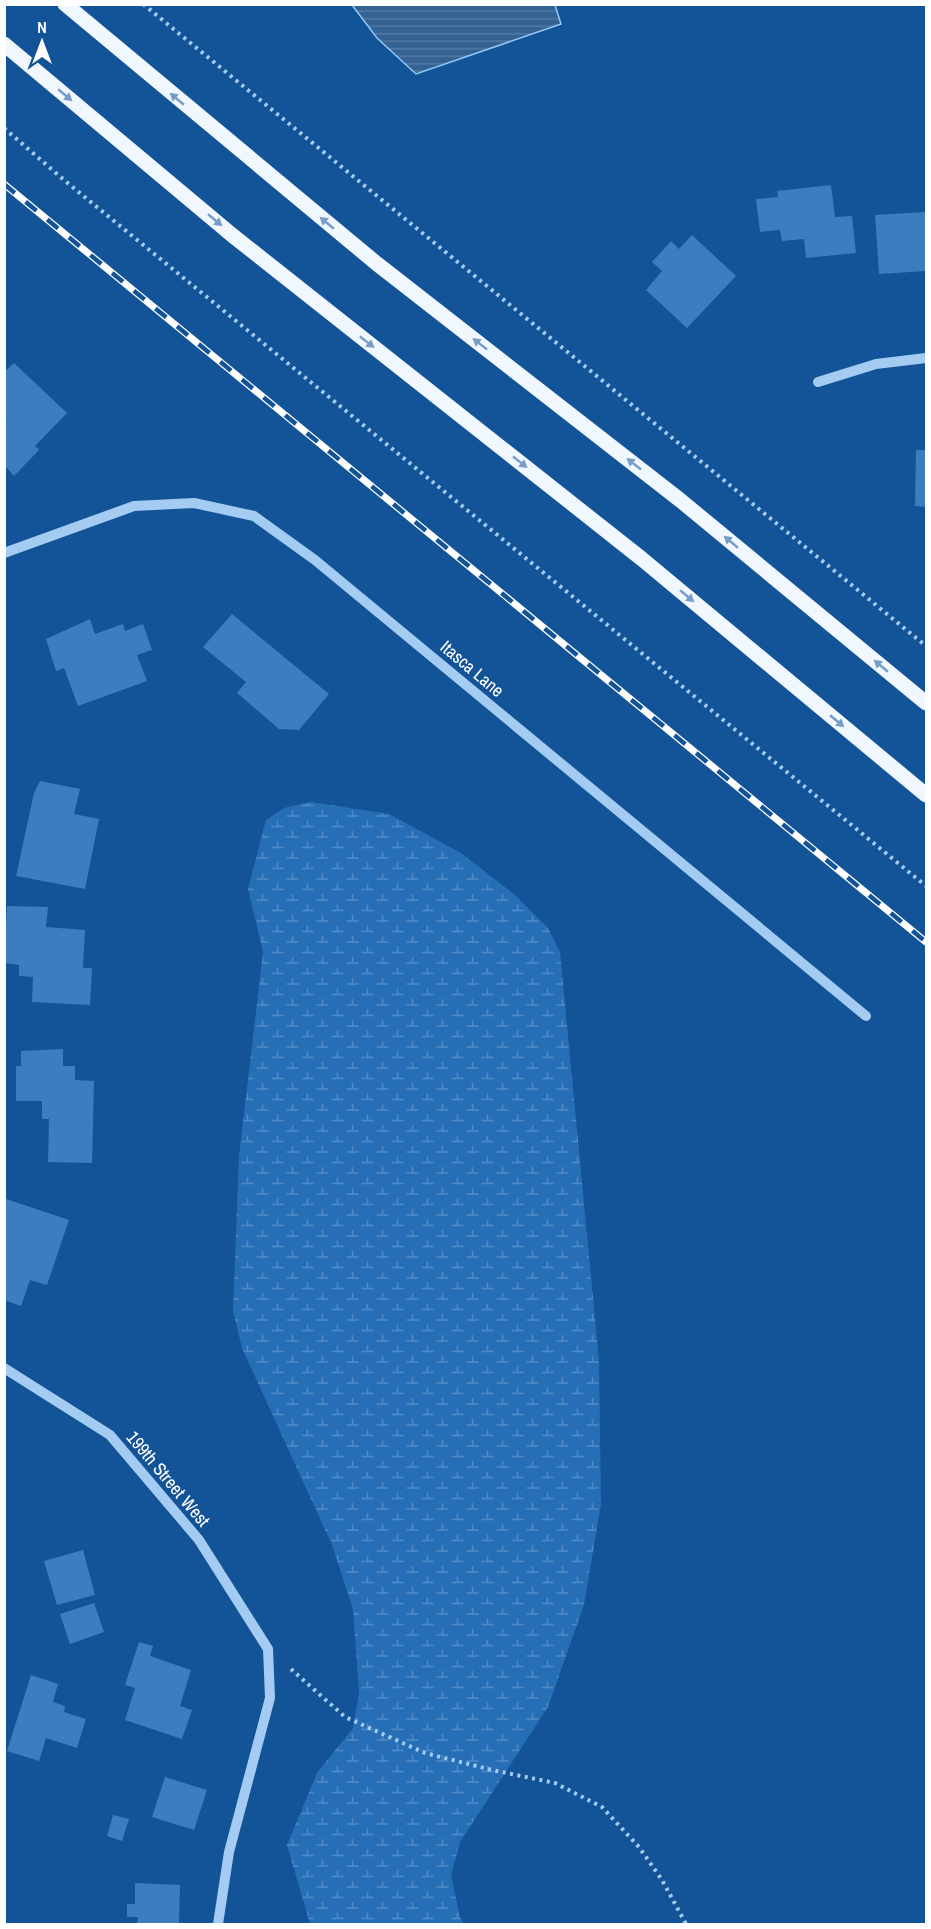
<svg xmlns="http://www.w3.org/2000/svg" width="931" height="1929" font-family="'Archivo Narrow',sans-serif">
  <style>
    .wetland { fill: url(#wetland-marsh) }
    .water { fill: url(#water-rules); stroke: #96c8f6; stroke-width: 1.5 }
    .building { fill: #3c7dbf }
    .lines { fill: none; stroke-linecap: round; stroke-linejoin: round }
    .path { stroke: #a4ccf3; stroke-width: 4; stroke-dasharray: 3 4.5; stroke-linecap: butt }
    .minor { stroke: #a4ccf3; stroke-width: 10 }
    .major { stroke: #f0f7ff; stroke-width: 15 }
    .rail-casing { stroke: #fff; stroke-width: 7 }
    .rail { stroke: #135397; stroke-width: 4.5; stroke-dasharray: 14; stroke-linecap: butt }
    .oneway { fill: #769dc6 }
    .labels { text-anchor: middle; stroke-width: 4.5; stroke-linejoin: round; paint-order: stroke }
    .street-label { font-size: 18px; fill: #fff; stroke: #135397 }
  </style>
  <defs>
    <pattern id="wetland-marsh" width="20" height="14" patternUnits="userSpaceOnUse" patternTransform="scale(1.5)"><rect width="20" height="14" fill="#266eb6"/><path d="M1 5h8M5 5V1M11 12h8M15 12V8" fill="none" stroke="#518bc5"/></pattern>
    <pattern id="water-rules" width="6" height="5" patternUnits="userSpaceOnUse" patternTransform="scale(1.5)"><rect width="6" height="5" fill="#346293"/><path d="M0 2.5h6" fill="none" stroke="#527aa3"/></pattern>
  </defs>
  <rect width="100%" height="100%" fill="#135397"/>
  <path class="wetland" d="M311,802L389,814L461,853L515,895L548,928L560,952L599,1360L601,1504L584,1605L548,1707L460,1842L451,1875L460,1917L464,1924H310L287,1845L317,1773L353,1728L359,1692L353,1609L332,1545L242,1348L233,1311L239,1156L263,952L248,889L266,820L284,808Z"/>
  <path class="water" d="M352,5H555L561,24L416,74L377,38Z"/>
  <path class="building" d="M831,185L835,217L852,216L856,253L806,258L804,239L782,241L780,230L760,232L756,199L778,197L777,191Z
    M926,212V271L879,274L875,215Z
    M692,235L736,276L687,328L646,290L662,271L652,262L671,241L679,249Z
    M14,363L67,413L35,446L39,450L14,476L5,466V423L7,421L4,419V372Z
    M916,450H926V507L915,506Z
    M232,614L329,694L299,730L279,729L237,693L246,682L203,647Z
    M90,619L95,634L123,624L125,631L143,624L152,650L137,655L147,681L78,706L64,668L56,671L46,639Z
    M40,781L80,789L74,814L99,819L85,889L16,876L34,793Z
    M7,906L48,907L46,927L85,930L83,968H92L90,1005L32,1002L33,977L19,976V965L4,963Z
    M63,1049V1066H75V1080L94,1081L92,1163L48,1162L49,1119H42V1101H16V1066H21V1051Z
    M6,1199L69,1220L47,1285L30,1280L21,1306L4,1300Z
    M83,1550L95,1595L57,1605L44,1561Z
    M94,1603L104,1632L70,1644L60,1614Z
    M139,1642L153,1646L150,1656L191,1670L180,1706L192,1710L182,1739L125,1720L135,1688L125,1685Z
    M31,1675L58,1684L53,1702L65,1706L64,1712L86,1719L77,1748L46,1738L39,1761L7,1751Z
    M165,1777L207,1790L194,1830L152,1817Z
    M113,1815L129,1819L122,1841L107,1836Z
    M135,1883L180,1885L179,1924H137L138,1917H127V1904H135Z"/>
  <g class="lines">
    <path class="path" d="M143,4L926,646
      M4,128L64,180L926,886
      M291,1669L345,1717L425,1753L492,1770L555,1783L602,1807L639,1847L662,1880L686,1924"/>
    <path class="minor" d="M818,382L876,364L926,358
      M4,553L134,506L194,503L254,516L315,560L866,1016
      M4,1368L110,1435L199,1540L268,1649L270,1698L229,1852L218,1924"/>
    <path class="major" d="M65,4L376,263L680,500L926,703
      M4,44L232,235L642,559L926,795"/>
    <defs>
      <path id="rail" d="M4,184L926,942"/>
    </defs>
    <use href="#rail" class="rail-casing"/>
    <use href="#rail" class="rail"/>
  </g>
  <defs><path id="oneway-solid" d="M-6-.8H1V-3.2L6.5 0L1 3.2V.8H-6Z" transform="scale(1.5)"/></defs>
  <g class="oneway">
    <use href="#oneway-solid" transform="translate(65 95) rotate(40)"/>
    <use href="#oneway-solid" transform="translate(177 99) rotate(-140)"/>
    <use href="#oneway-solid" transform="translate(215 220) rotate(40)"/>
    <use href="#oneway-solid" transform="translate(327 223) rotate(-140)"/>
    <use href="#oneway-solid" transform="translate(367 342) rotate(38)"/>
    <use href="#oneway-solid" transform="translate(480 344) rotate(-142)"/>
    <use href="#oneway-solid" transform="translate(520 462) rotate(38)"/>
    <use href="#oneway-solid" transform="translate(634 464) rotate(-142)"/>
    <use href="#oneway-solid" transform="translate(731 542) rotate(-140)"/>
    <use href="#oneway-solid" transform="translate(687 596) rotate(40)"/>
    <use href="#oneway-solid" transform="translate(881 666) rotate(-140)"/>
    <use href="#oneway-solid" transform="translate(837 721) rotate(40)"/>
  </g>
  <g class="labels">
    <g class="street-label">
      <text transform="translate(472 669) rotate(40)" y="6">Itasca Lane</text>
      <text transform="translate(168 1479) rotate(50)" y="6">199th Street West</text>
    </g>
  </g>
  <rect width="931" height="1929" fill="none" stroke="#ffffff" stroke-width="12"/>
  <g transform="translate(42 42)" stroke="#135397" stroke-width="4.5" paint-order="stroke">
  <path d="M0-4.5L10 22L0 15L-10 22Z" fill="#ffffff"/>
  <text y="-9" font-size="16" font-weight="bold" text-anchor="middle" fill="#ffffff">N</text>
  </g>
</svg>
